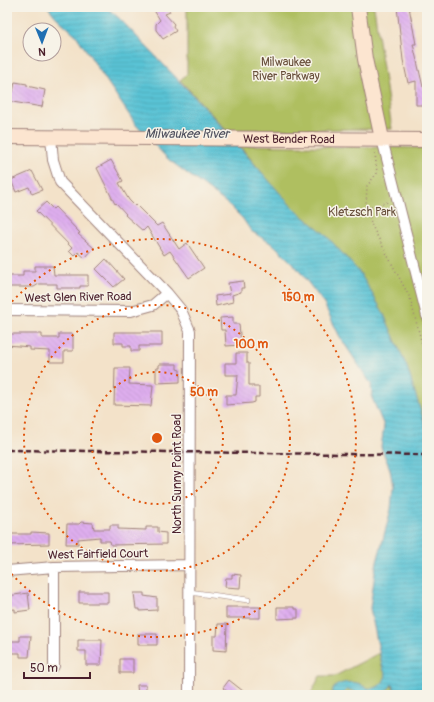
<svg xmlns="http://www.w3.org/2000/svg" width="434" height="702" font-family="Pangolin,sans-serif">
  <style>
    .park { fill: #afbf61; stroke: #7c6f46 }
    .water { fill: url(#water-rules); stroke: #527180 }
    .building { fill: url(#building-back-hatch) }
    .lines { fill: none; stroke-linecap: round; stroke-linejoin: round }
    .lane-casing { stroke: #9e807a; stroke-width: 6 }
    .street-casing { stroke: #9e807a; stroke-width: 12 }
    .secondary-casing { stroke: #9e807a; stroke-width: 16 }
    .path { stroke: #9e807a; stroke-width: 1.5; stroke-dasharray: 1 3; stroke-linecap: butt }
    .lane { stroke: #fff; stroke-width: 5 }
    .street { stroke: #fff; stroke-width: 10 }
    .secondary { stroke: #fce5d0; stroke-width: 14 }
    .rail { stroke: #4a1f2b; stroke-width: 2.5; stroke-dasharray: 6 3; stroke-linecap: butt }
    .ring { fill: none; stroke: #e0560e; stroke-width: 2; stroke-dasharray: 2 4 }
    .labels { text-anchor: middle; stroke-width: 3; stroke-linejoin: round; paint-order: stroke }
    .park-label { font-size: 12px; fill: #684f3b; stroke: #f7f3e8 }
    .street-label { font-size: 12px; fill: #4a1f2b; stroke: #f7f3e8 }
    .water-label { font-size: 13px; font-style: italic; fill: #4f505e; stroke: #f7f3e8 }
    .centre { fill: #e0560e; stroke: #f7f3e8; stroke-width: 2 }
    .ring-label { font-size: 12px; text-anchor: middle; font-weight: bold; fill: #e0560e; stroke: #f7f3e8; stroke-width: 3; stroke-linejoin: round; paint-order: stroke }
  </style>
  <defs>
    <pattern id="water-rules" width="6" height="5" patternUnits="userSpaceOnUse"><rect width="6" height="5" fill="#5ac3d5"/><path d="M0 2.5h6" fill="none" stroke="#50a7b7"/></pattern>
    <pattern id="building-back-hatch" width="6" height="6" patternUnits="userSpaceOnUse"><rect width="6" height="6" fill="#deaeee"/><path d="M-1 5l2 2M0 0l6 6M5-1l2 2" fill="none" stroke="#c095cc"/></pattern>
  </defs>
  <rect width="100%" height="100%" fill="#f7f3e8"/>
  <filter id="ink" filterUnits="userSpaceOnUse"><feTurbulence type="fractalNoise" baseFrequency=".025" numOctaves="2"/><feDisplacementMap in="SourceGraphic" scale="8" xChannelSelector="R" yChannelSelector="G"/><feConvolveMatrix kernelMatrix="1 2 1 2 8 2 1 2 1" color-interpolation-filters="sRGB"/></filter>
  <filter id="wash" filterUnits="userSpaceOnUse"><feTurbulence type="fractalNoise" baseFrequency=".012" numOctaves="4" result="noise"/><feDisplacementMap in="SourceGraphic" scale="16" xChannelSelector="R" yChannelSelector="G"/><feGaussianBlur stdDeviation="0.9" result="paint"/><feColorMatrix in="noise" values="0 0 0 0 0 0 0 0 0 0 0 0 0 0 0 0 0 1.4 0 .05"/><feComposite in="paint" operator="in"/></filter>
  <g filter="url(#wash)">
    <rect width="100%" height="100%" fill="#f3e2c9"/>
    <path class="park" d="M187,7H374L392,129L226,130L180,80L187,74Z
      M239,145L427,148V688L402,420L262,173Z
      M379,653L383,669L397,695H310L320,676H335Z"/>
    <path class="water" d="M48,7H106L120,19L207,110L293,208L325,234L360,273L383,312L407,367L427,431V695H397L392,684C386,695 374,698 361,695C355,693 353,689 346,690L343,695H332C331,683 347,681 357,683C361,683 364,688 368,688C378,690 385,682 386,674L383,669L370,608L376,566L391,509L393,487L390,469L381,447L384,426L372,398L371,384L340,337L323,302L297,268L274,245L251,231L243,219L229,205L168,159L136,125L76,35L56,17Z"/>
    <g id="blocks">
      <path class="building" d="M152,7H167L170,12L165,14L174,24L173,26L176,31L163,39L156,30V24L160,20Z
        M397,7H409L416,44H413L423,87H427V105H416V81L408,83L403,60Z
        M15,82L27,84V86L45,90L42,107L7,101L9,91L13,92Z
        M111,160L123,181L119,183L129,200L135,206L136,205L157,226L162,223L179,249L187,243L204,268L189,278L170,251L164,255L147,227L143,231L125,215L126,214L116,203L115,204L97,168Z
        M32,171L42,190L32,194L29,187L16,192L11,180Z
        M46,202L53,209L55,207L80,233L78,234L94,248L85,258L78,252L74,256L69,251L72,248L36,211Z
        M106,259L124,279L114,287L96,269Z
        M35,266H53L54,275H88V286H80V288H57V284H39L34,287H7V276H23V271H35Z
        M243,281L244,288H241V292L232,295L233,302L216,306L215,296L230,294L228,283Z
        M233,317V324H239L241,345L226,346L225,330H221L220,318Z
        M114,332H162V346H139V351H131V346H123V343H114Z
        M7,334H42V338H59V334H73V351H64V362H50V351L30,350V347L7,345Z
        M236,353H247V363H249V385H253V387H259V397H255V402L252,403L226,405V395H236L238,375H225V363H236Z
        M159,364H177V369L180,370V382L156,383V368H159Z
        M115,368H130L129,384L153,385L151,406L114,405Z
        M81,522L93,523L94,529H110V525H118V529L146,530V527H158V532L166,533V544L111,545L110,541H100V537L78,539V544H66L67,524H79Z
        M31,532L49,533V544L7,545V534H31Z
        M232,574L241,575L240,588L225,587L226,578H232Z
        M79,592H108V603H79Z
        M28,593L30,610L15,612V609L7,610V596Z
        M134,593H144V596L157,598V610L140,611V609H136Z
        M226,607H260V618H226Z
        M277,607H294V609H298V618L277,619Z
        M218,624H227L226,651L213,650V636H217Z
        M138,634H157V645H138Z
        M20,636H31L29,657H20V653H10V641H20Z
        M78,640H102L101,665H86V651H78Z
        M120,659H133V673H120Z
        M229,680L248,695H231L223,688Z
        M137,685H146V695H138Z"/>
    </g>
  </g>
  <g filter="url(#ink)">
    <use href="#blocks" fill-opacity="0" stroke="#9e807a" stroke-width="1"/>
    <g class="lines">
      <defs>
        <path id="lane" d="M189,592L248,600"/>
        <path id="street" d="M51,137L53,160L60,182L167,293L181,310L190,331L189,695
          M382,139L427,316
          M7,310L131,311L153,305L167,293
          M7,571L54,567L189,565
          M54,666V567"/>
        <g id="secondary">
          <path d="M358,7L365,59L382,139"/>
          <path id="s1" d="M7,137L427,140"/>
        </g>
      </defs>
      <use href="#lane" class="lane-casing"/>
      <use href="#street" class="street-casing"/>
      <use href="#secondary" class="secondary-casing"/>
      <path class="path" d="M375,153L377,173L367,186L366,205L372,226L410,298L427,363
        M367,208L388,202"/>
      <use href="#lane" class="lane"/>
      <use href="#street" class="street"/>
      <use href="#secondary" class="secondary"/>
      <path class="rail" d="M7,450L427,455"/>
    </g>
  </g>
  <g class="ring">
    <circle cx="157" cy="438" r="66"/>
    <circle cx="157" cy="438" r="133"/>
    <path d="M8 306A199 199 0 1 1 8 570"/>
  </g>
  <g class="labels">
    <g class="park-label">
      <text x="286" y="66">Milwaukee<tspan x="286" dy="14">River Parkway</tspan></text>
      <text x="362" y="216">Kletzsch Park</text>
    </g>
    <g class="street-label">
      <text dy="4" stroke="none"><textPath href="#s1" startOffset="282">West Bender Road</textPath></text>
      <text transform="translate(78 297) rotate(-1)" y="4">West Glen River Road</text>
      <text transform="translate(177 474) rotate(-90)" y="4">North Sunny Point Road</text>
      <text transform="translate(98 554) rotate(-1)" y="4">West Fairfield Court</text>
    </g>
    <g class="water-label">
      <text x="187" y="138">Milwaukee River</text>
    </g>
  </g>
  <circle cx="157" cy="438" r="6" class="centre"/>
  <g class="ring-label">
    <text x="298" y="301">150 m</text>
    <text x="251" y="348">100 m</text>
    <text x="204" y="396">50 m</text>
  </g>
  <rect width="434" height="702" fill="none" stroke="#f7f3e8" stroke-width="24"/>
  <g transform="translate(42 42) rotate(179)"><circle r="19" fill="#f7f3e8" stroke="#b29e9c"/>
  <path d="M0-3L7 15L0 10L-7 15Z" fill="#1f6fb2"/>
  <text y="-6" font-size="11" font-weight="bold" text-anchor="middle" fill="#4a1f2b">N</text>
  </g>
  <path d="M24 672v6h66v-6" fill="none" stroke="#4a1f2b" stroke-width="2"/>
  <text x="30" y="672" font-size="12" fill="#4a1f2b" stroke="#f7f3e8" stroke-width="3" paint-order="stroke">50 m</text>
</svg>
